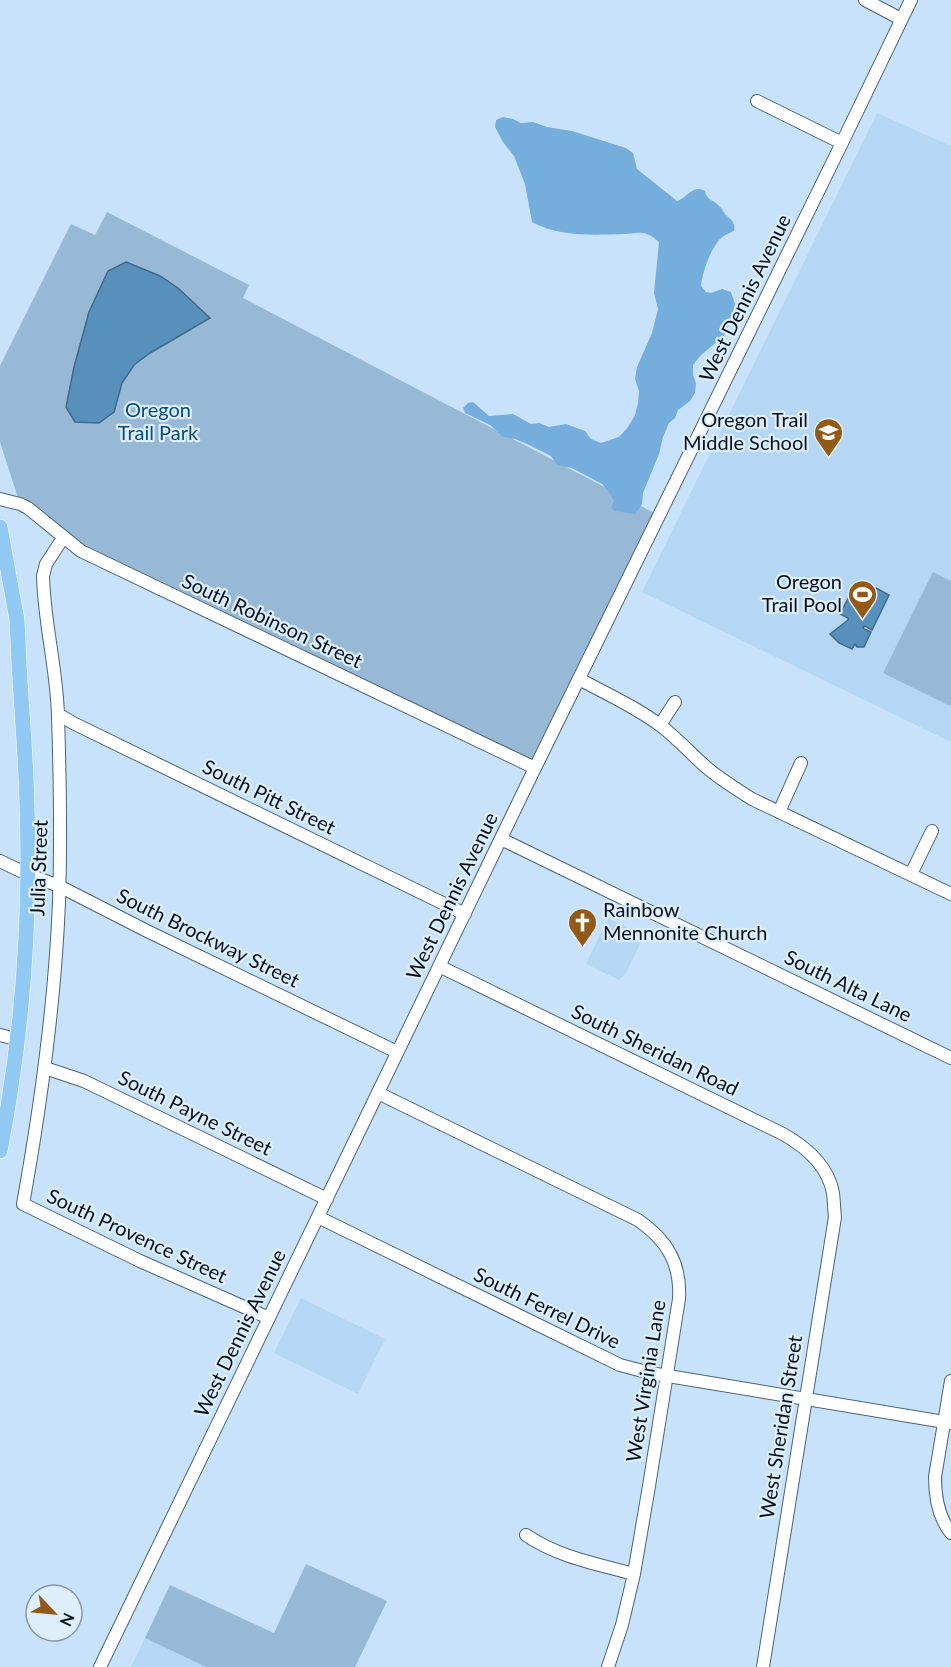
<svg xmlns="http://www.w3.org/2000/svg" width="951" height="1667" font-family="Lato,sans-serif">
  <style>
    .built { fill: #b5d7f3 }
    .green { fill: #97b9d5 }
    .forest { fill: #75aedc }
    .water { fill: #5890bc; stroke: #406a8b; stroke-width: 1.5 }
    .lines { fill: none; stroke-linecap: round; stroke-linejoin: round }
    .minor-casing { stroke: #4b6377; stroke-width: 14 }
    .major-casing { stroke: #fff; stroke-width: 16 }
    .minor { stroke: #fff; stroke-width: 12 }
    .major { stroke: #90caf4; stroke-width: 15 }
    .labels { text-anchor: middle; stroke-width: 4.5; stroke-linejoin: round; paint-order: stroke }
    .street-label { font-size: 20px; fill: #081119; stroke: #ddeefc }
    .park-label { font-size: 20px; fill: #084d78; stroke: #ddeefc }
    .poi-label { font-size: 20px; fill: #081119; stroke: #ddeefc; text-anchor: end }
  </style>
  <rect width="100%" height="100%" fill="#c7e2fa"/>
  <path class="built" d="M877,113L951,146V742L642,592Z
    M608,918L644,936L626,973L619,980L586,964Z
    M301,1298L385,1339L358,1394L274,1353Z
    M145,1638L206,1667H131Z"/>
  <path class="green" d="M107,212L249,285L243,298L660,516L535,768L81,551L20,504L0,442V366L71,224L95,235Z
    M933,572L951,581V703L950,706L883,673Z
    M306,1564L387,1601L355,1667H206L145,1638L170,1585L274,1633Z"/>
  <path class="forest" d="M503,117L513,119L521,123L533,122L547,127L572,131L626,148L633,153L637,169L677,201C688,198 692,184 705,191C707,201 713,199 719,206C722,208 723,211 725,214C731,220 736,222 734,231C730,233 724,235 720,239C711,248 702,273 701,286L706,292L711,293L722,289L731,292L735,304L730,322L724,336L701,355L693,365V375L696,383L695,393L690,401L678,410L675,418L669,423L663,437L659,454L643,493L642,504L635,514L614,511L611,508L614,501L609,492L602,484L572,468L557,465L551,456L525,443L515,439L503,437L490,425L465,413L463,408L468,403L473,402L489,416L513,414L531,424L539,423L549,427L566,424L585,431L591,439L601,443L619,437L628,427L635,415L638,403L639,391L635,379L637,367L652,333L658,309L654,293L659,242C654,238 650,234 643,233C637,232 630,234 624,234C594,235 559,237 532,222L525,184L514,156L503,142L495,127L496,120Z"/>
  <path class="water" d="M126,262L160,276L178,288L210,318L150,353L134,365L122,383L114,412L99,423L75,422L66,407L74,367L89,312L108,271Z
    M876,588L889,595L872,630L865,626L863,627L864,629L871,632L864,647H857L855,644L852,649L839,643L830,634L848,620V618L840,614L850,595L858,598L859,596L863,598L862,601L868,604Z"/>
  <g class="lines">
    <defs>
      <path id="minor" d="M865,0L901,19
        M757,101L842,143
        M0,499L20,504L28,508L81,551L535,768
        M63,538L46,564L43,576C44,623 57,669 58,716C60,778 61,840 59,902C55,1004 41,1104 23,1204L140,1261L269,1318
        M579,679C607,694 636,707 661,726C677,738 690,753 706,767C720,779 736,789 752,799L951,894
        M58,714L73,723L465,914
        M660,725L675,702
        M779,812L801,763
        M501,839L951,1058
        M0,861L27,874L59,886L147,931L397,1052
        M911,874L932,831
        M439,966L783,1134C806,1147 828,1165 833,1193C834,1201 834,1209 835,1217L763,1667
        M0,1035L16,1039
        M45,1068L84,1081L327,1199
        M378,1093L638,1220C667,1240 681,1263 679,1299L649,1486L634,1574L622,1625L608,1667
        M318,1217L620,1365L650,1373L951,1423
        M951,1381L935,1477C935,1497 938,1517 951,1533
        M526,1535C558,1557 597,1564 634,1574
        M100,1667L535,768L842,143L911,0"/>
      <path id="major" d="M0,527L17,620L18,641C20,696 26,751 27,806C31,921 22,1038 0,1151"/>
    </defs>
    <use href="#minor" class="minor-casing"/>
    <use href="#major" class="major-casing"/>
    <use href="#minor" class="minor"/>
    <use href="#major" class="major"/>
  </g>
  <defs>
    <symbol id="school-pin" viewBox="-11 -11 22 30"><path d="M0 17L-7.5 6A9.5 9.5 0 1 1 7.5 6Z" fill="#935916" stroke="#ddeefc"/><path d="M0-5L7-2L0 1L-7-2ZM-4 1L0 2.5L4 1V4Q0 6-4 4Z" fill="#fff"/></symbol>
    <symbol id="stadium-pin" viewBox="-11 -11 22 30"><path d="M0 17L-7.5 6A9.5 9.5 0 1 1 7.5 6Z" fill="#935916" stroke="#ddeefc"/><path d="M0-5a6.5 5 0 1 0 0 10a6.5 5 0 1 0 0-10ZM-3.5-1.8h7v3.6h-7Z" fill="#fff"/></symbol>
    <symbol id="church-pin" viewBox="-11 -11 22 30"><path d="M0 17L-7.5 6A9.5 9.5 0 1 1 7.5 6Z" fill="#935916" stroke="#ddeefc"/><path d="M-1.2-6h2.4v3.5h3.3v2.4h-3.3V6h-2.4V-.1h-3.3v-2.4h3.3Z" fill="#fff"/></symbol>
  </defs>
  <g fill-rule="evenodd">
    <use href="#school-pin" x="812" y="416" width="33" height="45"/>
    <use href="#stadium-pin" x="846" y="578" width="33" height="45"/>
    <use href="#church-pin" x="566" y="906" width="33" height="45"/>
  </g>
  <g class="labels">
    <g class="street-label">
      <text transform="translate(745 298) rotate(-64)" y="7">West Dennis Avenue</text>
      <text transform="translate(272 621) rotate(25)" y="7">South Robinson Street</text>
      <text transform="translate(269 797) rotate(26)" y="7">South Pitt Street</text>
      <text transform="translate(39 868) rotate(-88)" y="7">Julia Street</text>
      <text transform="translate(452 896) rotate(-64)" y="7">West Dennis Avenue</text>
      <text transform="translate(208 938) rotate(26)" y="7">South Brockway Street</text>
      <text transform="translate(848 986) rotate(26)" y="7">South Alta Lane</text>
      <text transform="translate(655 1050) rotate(26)" y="7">South Sheridan Road</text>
      <text transform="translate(195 1113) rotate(26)" y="7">South Payne Street</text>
      <text transform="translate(137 1236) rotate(25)" y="7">South Provence Street</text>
      <text transform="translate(547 1308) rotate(26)" y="7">South Ferrel Drive</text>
      <text transform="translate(240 1333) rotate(-64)" y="7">West Dennis Avenue</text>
      <text transform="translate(646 1381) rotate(-81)" y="7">West Virginia Lane</text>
      <text transform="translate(781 1427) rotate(-81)" y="7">West Sheridan Street</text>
    </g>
    <g class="park-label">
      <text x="158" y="417">Oregon<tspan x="158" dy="23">Trail Park</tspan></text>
    </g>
    <g class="poi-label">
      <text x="808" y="427">Oregon Trail<tspan x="808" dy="23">Middle School</tspan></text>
      <text x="842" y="589">Oregon<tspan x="842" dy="23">Trail Pool</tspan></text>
      <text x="603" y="917" text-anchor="start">Rainbow<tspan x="603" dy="23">Mennonite Church</tspan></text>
    </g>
  </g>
  <g transform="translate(54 1613) rotate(116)"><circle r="28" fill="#ddeefc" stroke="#8896a1" stroke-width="1.5"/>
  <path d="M0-4.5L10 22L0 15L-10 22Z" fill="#935916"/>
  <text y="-9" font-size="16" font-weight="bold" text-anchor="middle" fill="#081119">N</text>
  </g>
</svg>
